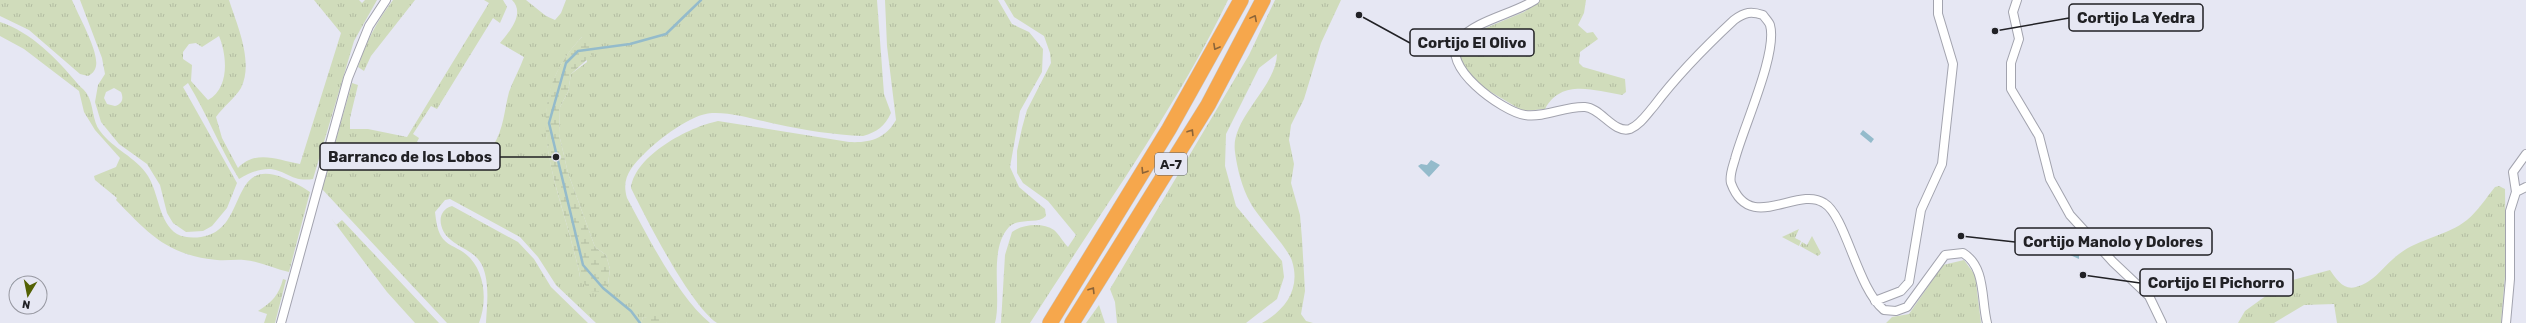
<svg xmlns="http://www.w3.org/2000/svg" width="2526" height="323" font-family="Rubik,sans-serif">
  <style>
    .grass { fill: url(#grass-tufts); fill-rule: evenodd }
    .wetland { fill: url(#wetland-marsh) }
    .water { fill: #94bbcb }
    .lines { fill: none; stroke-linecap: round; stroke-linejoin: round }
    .stream { stroke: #94bbcb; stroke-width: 2.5 }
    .street-casing { stroke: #a2a3ae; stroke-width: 10 }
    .highway-casing { stroke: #c5c5c6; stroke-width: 16 }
    .street { stroke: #fff; stroke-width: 8 }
    .highway { stroke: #f6a74c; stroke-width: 15 }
    .oneway { stroke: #8c6438 }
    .labels { text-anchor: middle; stroke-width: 4; stroke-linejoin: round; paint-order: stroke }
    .shield { fill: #e6e7f3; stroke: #5c5c63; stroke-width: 1 }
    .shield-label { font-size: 13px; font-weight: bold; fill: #212125 }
    .leader { fill: none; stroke: #212125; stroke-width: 1.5 }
    .callout-dot { fill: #212125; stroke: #e6e7f3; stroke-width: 1.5 }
    .callout { fill: #e6e7f3; stroke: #212125; stroke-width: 1.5 }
    .callout-label { font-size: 15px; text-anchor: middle; font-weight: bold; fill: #212125 }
  </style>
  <defs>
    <pattern id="grass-tufts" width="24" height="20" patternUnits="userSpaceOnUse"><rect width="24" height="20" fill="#d0dcbb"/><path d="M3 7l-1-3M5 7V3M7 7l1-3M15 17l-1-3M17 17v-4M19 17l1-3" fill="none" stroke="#b2bca1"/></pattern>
    <pattern id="wetland-marsh" width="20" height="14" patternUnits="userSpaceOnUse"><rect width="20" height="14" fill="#d0dcbb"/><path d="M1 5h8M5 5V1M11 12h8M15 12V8" fill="none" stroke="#b2bca1"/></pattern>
  </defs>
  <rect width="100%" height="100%" fill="#e6e7f3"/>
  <path class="grass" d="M0,0H72C78,15 99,51 96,66C95,71 92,74 88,76L80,74L29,30L0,16Z
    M80,0H229C237,25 254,62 241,88C235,98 223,107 216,117L222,138L238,168C256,149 278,160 300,164L341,33L314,0H359L362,3L365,0H377L354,41L313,179C282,184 282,154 239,179C220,148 207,114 188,83L183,87L237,183L227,208L212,226L203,231L186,232L173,223L167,213L160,185L147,164L119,144L101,122L95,102L98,85L105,74L102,58ZM219,36C227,55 230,88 208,100L191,81L192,65L183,59V52L189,44L196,43L202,47ZM114,88L121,92C124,99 122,104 115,106L107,104L104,98L106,92Z
    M393,0H415L371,56L364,71L358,67C366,42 377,21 393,0Z
    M484,0H503L507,7L500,23L493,18L437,109L431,106L413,134L419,138L417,142C436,154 470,147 493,146C504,128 504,111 509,92C513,80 520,69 524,57L500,43C508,33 526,14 512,0H526L546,16L555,20L561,13L566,0H877L884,94L891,113C885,126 877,132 863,136C834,135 804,130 776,124C756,120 733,112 712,113C691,114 659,139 645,153C631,167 621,178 627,198C647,235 678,297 710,323H667L643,317L641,323H596L556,285L538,257L520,237L450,199L445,200L435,212C436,220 437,229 441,236C446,245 456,247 463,252C485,267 488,300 479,323H447L322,189L352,83L358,85L350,118V129H368L407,137L489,3ZM582,37L587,62L571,74L568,92L560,107L559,134L568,173L595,247L606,255L610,269L608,284L580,277C578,263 573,250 570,236C550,165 523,98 582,37Z
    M885,0H998L1012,24L1029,32L1043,49L1042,72L1020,111L1010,167L1019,187L1045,209L1046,216C1037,225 1019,217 1009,227C988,249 1002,297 995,323H717C690,305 647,220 631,188C635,155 689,127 718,121L849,142C870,143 885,139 896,120L887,46Z
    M1004,0H1228C1173,114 1097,217 1030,323H1001L1005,255L1012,232C1022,224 1043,222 1054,230C1059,234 1063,242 1068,247L1076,235L1048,201L1023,183L1017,173V151L1022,128L1027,110L1051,63L1050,53L1044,36L1014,17Z
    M1275,0H1341L1321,43L1304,99L1291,125L1289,140L1294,164L1291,183L1300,215L1302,239L1305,291L1301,314L1306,321L1313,323H1262C1285,310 1301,289 1292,261C1287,246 1259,219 1250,202C1242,188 1237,168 1235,152C1230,118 1276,88 1277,54L1259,68L1226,134L1225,166L1236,206L1282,261L1284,277L1277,299L1246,323H1117L1115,302L1110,289L1249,55Z
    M1540,0H1586L1584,13L1578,25L1587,33L1593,32L1598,39L1580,52L1579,63L1583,67L1625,79L1626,92L1622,95C1594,91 1562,78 1545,109L1523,111L1479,85L1463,65L1459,56L1462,42L1476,32L1524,12Z
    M0,22C31,32 57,59 77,83C80,87 85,90 87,94C94,105 92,121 100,131C113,149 136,157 148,176C159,194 159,223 177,234C184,238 194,238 201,237C255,230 221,135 310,192L289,272C274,269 259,261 244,260C235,259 226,261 217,260C167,255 149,234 116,200L117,198L95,180L94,176L116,167L120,158L95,130L84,112L79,91L24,49L0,36Z
    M2499,186L2505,189L2506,265L2501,323H2337L2334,304L2304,305L2274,323H2238L2245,311L2285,282L2330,270C2336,279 2344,291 2356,287C2374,283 2385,264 2399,254C2420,238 2447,236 2467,220C2478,211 2486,198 2495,187Z
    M452,206L518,242L534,259L551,287L588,323H486C487,304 490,283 482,265C475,251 461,249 451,240C439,231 435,211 452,206Z
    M331,218L336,225L342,220L439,323H415L387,292Z
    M1799,229L1795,238L1801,241L1799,246L1782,237Z
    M1812,236L1821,253L1818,256L1800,246L1802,242L1807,245Z
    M1964,260L1975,275L1981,323H1886L1892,317L1909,314L1943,265Z
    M283,279L286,280L275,323H264L267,314L258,311C272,302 279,295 283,279Z
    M1099,305L1105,323H1086Z"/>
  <path class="wetland" d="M582,37L592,42V55L571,74L568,92L560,107L559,134L568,173L595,247L606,255L610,269L608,284L604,292L589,291L580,277C578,263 573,250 570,236C550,163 522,99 582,37Z
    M653,312L667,323H641L643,317L650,318Z"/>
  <path class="water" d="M1863,130L1874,139L1871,143L1860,134Z
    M1431,160L1440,165L1429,177L1418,166L1421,164L1427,165Z
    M2072,247L2079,250V259L2070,255L2069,250Z
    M18,278L26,283H16V293L12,290L11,285Z"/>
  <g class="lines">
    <path class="stream" d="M640,323L631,311L603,288L583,265L549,123L566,63L578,51L630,44L666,34L701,0"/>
    <defs>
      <path id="street" d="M1535,0C1513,14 1477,20 1460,39C1437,65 1503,112 1525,115C1545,118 1565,106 1585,107C1601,108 1614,134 1630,129C1640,125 1647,114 1654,106C1678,74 1705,47 1734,20C1745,12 1751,11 1763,15C1765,18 1769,22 1770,25C1778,53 1743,128 1735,159C1733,166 1729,176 1731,183C1750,235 1797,185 1824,203C1846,216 1857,288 1884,310L1896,311L1907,307L1945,255L1963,253C1986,267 1981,299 1987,323
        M2017,0L2013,12L2019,39L2011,63V89L2039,136L2050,179L2070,215L2113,262L2149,296L2162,323
        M2516,192L2513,172L2526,154
        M1875,301L1901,291L1909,282L1921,210L1942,164L1953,64L1938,14V0
        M281,323L348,78L369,26L386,0
        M2506,323L2510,279V211L2516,192L2526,187"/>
      <path id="highway" d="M1050,323L1169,129L1241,0
        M1072,323L1208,105L1263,0"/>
    </defs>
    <use href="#street" class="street-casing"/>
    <use href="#highway" class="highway-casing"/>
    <use href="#street" class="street"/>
    <use href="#highway" class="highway"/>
  </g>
  <defs><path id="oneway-chevron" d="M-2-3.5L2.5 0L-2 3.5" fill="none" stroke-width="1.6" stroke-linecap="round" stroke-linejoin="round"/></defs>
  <g class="oneway">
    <use href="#oneway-chevron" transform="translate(1254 18) rotate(-62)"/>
    <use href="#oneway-chevron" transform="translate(1216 47) rotate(119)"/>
    <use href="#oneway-chevron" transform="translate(1191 132) rotate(-58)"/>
    <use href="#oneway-chevron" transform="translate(1144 171) rotate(122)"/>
    <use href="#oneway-chevron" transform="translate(1092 290) rotate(-58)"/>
  </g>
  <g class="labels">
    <rect class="shield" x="1155" y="153" width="32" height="22" rx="3"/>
    <g class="shield-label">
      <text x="1171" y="169">A-7</text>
    </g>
  </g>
  <path class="leader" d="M1995 31L2069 18M1359 15L1410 43M556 157L500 157M1961 236L2015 242M2083 275L2140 283"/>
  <g class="callout-dot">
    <circle cx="1995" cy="31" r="4"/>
    <circle cx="1359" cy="15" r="4"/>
    <circle cx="556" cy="157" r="4"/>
    <circle cx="1961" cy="236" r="4"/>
    <circle cx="2083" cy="275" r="4"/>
  </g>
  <g class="callout">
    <rect x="2069" y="4" width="134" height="27" rx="4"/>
    <rect x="1410" y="29" width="124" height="27" rx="4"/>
    <rect x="320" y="143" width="180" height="27" rx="4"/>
    <rect x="2015" y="228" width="197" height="27" rx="4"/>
    <rect x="2140" y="269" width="153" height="27" rx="4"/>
  </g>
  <g class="callout-label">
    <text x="2136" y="23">Cortijo La Yedra</text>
    <text x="1472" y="48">Cortijo El Olivo</text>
    <text x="410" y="162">Barranco de los Lobos</text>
    <text x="2113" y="247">Cortijo Manolo y Dolores</text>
    <text x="2216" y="288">Cortijo El Pichorro</text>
  </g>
  <g transform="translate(28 295) rotate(190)"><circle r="19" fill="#e6e7f3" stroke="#9798a1"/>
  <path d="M0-3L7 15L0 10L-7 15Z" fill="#536104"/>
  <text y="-6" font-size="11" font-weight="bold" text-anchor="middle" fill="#212125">N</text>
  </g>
</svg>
